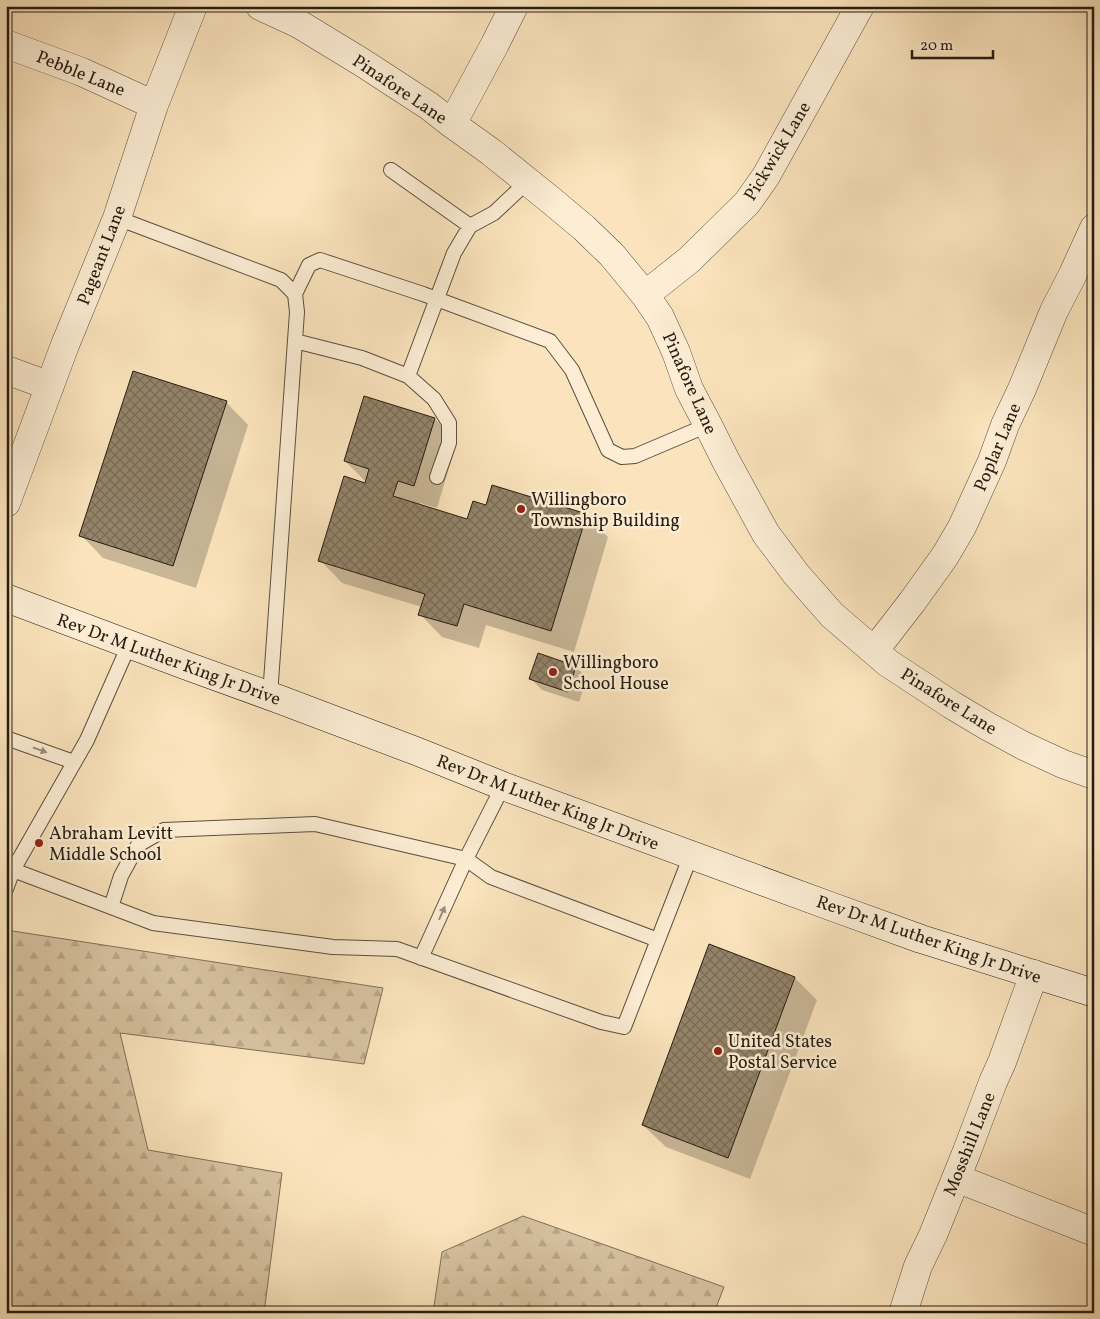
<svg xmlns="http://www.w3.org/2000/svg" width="1100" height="1319" font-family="Vollkorn,serif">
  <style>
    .forest { fill: url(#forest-firs); stroke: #7e7058 }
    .shadow { fill: #0003 }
    .building { fill: url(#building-cross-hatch); stroke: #251d11 }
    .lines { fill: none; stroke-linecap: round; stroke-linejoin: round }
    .lane-casing { stroke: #5a4f3c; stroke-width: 16 }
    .street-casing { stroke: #5a4f3c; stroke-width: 29 }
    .secondary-casing { stroke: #251d11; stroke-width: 29 }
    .lane { stroke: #fcedd4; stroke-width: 14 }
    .street { stroke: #fcedd4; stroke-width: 28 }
    .secondary { stroke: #fcedd4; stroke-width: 28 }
    .oneway { fill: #9b8f7c }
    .poi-dot { fill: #8f2418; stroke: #fcedd4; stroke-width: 2 }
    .labels { text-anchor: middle; stroke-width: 5; stroke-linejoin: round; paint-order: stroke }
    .street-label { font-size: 18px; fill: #251d11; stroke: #fcedd4 }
    .poi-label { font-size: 18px; fill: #251d11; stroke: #fcedd4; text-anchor: start }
  </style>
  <defs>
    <pattern id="forest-firs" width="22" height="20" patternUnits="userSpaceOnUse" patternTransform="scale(1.25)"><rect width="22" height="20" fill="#d7c2a0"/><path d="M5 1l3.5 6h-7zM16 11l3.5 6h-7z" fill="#b8a689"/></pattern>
    <pattern id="building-cross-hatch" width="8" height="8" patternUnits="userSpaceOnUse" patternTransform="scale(1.25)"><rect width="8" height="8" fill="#94846a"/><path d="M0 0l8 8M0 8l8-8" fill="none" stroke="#796b56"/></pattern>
  </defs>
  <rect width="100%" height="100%" fill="#fbe4bd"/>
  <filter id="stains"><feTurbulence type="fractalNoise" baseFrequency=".004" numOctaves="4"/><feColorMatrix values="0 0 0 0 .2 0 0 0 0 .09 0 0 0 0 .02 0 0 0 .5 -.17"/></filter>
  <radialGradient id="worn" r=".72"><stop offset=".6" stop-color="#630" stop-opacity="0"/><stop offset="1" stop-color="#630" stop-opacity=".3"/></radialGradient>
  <path class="forest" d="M6,930L383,988L364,1064L120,1033L148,1150L282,1173L264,1313H6Z
    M523,1216L724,1287L714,1313H433L442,1252Z"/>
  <path class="shadow" d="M226,402L248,425L196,588L103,558L81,535Z
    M435,419L457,441L437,508L420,503L419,506L468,521L487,506L586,515L608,537L574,652L486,625L479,648L442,637L420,614L422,607L342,583L320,560L370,486L345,461Z
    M576,667L587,678L579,702L542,690L531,679Z
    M6,845L10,848L6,856Z
    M795,978L817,1000L750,1179L666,1147L643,1125Z"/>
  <path class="building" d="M133,371L227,401L173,566L79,536Z
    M364,396L435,418L414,486L398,481L393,496L467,519L473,501L486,505L492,485L587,514L551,631L464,604L457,626L418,615L425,594L318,561L344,476L365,483L369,469L344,461Z
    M538,653L576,666L568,692L529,679Z
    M709,944L795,977L728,1158L642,1125Z"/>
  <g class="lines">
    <defs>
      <path id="lane" d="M391,170L470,226
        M117,218L281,280L295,294L297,312L270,696
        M295,294L309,265L320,260L423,294L550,341L572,370L608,450L622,457L635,456L708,425
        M295,341L362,358L408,376L434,399L449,423V443L437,477
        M408,376L454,253L470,226L494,213L528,181
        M6,738L74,762
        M6,889L13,870
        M111,907L13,870L87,740L129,645
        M658,940L491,877L466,859L315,824L164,830L138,845L121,876L111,907L153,923L333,947L397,949L601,1022L624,1027L691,855
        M421,958L466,859L503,786"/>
      <path id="street" d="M260,6L299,24L363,63L429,106L452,124L491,152L553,202L584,228L612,255L645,295L660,317L676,352L689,389L708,425L726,461L766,534L796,574L832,615L888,663L952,705L987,726L1024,746L1063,764L1094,775
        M6,44L82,72L154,105
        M452,124L495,44L514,6
        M645,295L689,260L747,203L766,176L860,6
        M6,370L50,386
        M6,503L65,345L117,218L154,105L193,6
        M874,651L912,602L945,556L962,527L992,461L1005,425L1022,389L1054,311L1073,274L1094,228
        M956,1178L1094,1232
        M903,1313L918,1266L933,1235L967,1151L993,1082L1002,1062L1034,974"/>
      <path id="secondary" d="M6,598L187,666L281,700L416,751L503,786L830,906L921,939L1094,993"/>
    </defs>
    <use href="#lane" class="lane-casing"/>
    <use href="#street" class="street-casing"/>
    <use href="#secondary" class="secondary-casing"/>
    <use href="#lane" class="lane"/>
    <use href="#street" class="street"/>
    <use href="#secondary" class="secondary"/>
  </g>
  <defs><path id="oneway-solid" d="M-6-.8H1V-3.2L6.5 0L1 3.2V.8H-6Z" transform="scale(1.25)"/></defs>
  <g class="oneway">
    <use href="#oneway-solid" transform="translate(40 750) rotate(19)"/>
    <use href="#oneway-solid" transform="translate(442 913) rotate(-66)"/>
  </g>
  <g class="poi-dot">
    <circle cx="521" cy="509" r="5"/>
    <circle cx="553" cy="672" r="5"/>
    <circle cx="39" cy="843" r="5"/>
    <circle cx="718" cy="1051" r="5"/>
  </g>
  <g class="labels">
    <g class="street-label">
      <text transform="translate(81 73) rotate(22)" y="6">Pebble Lane</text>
      <text transform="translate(400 89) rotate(34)" y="6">Pinafore Lane</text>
      <text transform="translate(777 151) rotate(-59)" y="6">Pickwick Lane</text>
      <text transform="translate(101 255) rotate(-69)" y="6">Pageant Lane</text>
      <text transform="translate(690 383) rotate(66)" y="6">Pinafore Lane</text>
      <text transform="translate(997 447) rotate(-67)" y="6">Poplar Lane</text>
      <text transform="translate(169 659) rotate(20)" y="6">Rev Dr M Luther King Jr Drive</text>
      <text transform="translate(949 701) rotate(32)" y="6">Pinafore Lane</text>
      <text transform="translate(548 802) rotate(21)" y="6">Rev Dr M Luther King Jr Drive</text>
      <text transform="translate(929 939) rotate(19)" y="6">Rev Dr M Luther King Jr Drive</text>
      <text transform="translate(969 1144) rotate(-68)" y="6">Mosshill Lane</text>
    </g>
    <g class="poi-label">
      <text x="531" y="505">Willingboro<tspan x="531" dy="21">Township Building</tspan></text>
      <text x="563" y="668">Willingboro<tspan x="563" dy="21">School House</tspan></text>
      <text x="49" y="839">Abraham Levitt<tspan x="49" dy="21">Middle School</tspan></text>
      <text x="728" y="1047">United States<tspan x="728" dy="21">Postal Service</tspan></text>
    </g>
  </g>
  <rect width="1100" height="1319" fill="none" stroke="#fbe4bd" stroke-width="25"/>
  <rect x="8" y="8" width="1085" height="1304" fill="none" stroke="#251d11" stroke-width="2.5"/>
  <rect x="12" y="12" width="1075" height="1294" fill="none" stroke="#251d11"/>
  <path d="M912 50v8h81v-8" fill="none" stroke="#251d11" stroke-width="2.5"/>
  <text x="920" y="50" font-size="15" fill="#251d11" stroke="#fcedd4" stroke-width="4" paint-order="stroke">20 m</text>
  <rect width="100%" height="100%" filter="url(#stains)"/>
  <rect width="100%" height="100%" fill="url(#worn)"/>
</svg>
